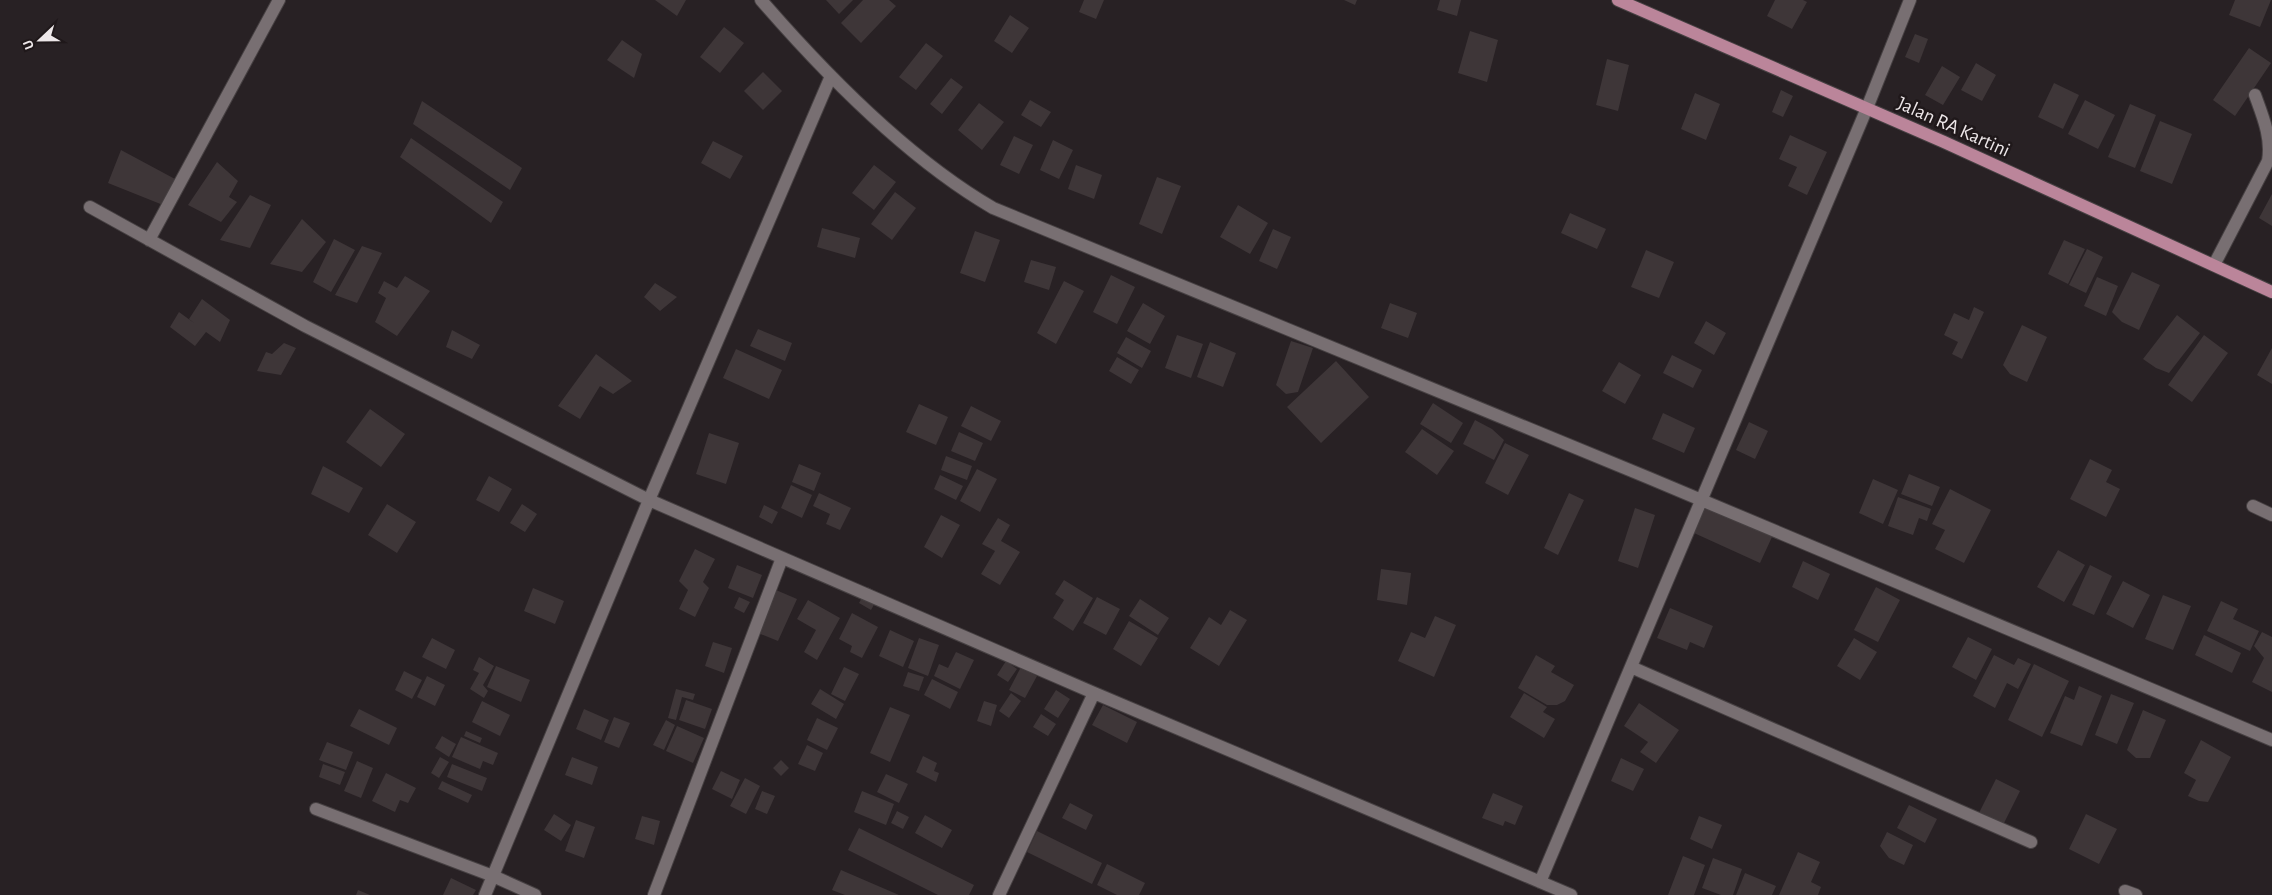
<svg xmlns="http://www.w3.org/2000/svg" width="2272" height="895" font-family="'Alegreya Sans',sans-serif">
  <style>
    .building { fill: #3e3638 }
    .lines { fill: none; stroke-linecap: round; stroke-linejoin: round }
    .minor-casing { stroke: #464042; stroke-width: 14 }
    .major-casing { stroke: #464042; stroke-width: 14 }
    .minor { stroke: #786f72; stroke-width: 12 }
    .major { stroke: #bb859a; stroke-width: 12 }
    .labels { text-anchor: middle; stroke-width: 5; stroke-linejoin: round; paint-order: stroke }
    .street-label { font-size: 20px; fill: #ede7e9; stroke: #1f181a }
  </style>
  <rect width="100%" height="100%" fill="#282124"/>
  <path class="building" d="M655,0H686L677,16Z
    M826,0H853L839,14Z
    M863,0H889L896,6L861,43L841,23Z
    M1084,0H1104L1096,19L1079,12Z
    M1344,0H1357L1355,5Z
    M1440,0H1461L1457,16L1437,10Z
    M1775,0H1803L1807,2L1792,29L1767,16Z
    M2235,0H2271L2260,27L2229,15Z
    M1010,15L1029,28L1012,53L994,41Z
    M724,27L744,43L720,73L700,57Z
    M1470,31L1498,40L1487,82L1458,73Z
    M1915,34L1928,39L1919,63L1905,57Z
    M622,40L642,54L634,78L607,60Z
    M926,43L943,56L916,90L899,77Z
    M2249,48L2271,63L2235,116L2213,100Z
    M1607,59L1629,65L1618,111L1596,105Z
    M1976,63L1996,75L1982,101L1961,90Z
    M1942,66L1960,77L1943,105L1925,95Z
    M763,72L782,91L763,110L744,91Z
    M951,78L963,87L942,114L930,104Z
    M2054,83L2079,95L2063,129L2038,117Z
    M1781,90L1793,96L1783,117L1772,112Z
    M1695,93L1720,104L1706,140L1681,129Z
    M1030,100L1051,112L1041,127L1021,115Z
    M2085,100L2115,115L2098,149L2068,134Z
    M422,101L522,168L510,190L413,124Z
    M979,103L1004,122L982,150L958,130Z
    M2130,104L2156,115L2135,168L2108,157Z
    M2160,121L2192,134L2172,184L2140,171Z
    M1790,135L1827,152L1807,195L1788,186L1797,167L1779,159Z
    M1014,136L1033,145L1019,174L1000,165Z
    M411,138L503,202L491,223L400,157Z
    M1053,140L1073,150L1059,179L1040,170Z
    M713,141L743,156L730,179L701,163Z
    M121,150L175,179L163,205L108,183Z
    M217,162L238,181L229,197L237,202L221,222L188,205Z
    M874,165L896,182L874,210L852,193Z
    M1076,165L1102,175L1094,199L1068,189Z
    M1157,177L1181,186L1162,234L1139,224Z
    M895,192L916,208L892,240L871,224Z
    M2272,194V226L2259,218Z
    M250,195L271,205L250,248L220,240Z
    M1238,205L1268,223L1250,254L1220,237Z
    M1570,213L1606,229L1597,249L1561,233Z
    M302,219L326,242L302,272L270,264Z
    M822,228L860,238L855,258L817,247Z
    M1273,229L1291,237L1277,269L1259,261Z
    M975,231L1000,240L985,282L960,273Z
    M334,239L355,250L331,292L313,282Z
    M2064,240L2085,249L2068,284L2048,274Z
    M362,246L382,253L357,303L335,295Z
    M2087,249L2103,257L2086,293L2069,285Z
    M1646,250L1674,262L1659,298L1631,287Z
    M1031,260L1056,267L1049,290L1024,282Z
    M2132,272L2160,285L2139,330L2122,322L2112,312Z
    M1111,275L1135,287L1117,324L1093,312Z
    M405,276L430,291L397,336L375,322L386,298L378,293L384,281L397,288Z
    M2097,277L2118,286L2106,316L2084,306Z
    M1064,281L1084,291L1056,344L1037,333Z
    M655,283L677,297L660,311L644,297Z
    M202,299L230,320L220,342L206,332L195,346L170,327L179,312L194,323L189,319Z
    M1143,303L1165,316L1150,344L1127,331Z
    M1390,303L1417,313L1408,338L1381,328Z
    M1974,307L1984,312L1962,359L1952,354L1958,342L1944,335L1954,313L1969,320Z
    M2177,315L2200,333L2169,373L2156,368L2143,359Z
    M1706,321L1726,333L1714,355L1694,343Z
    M2022,325L2047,337L2027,382L2010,374L2003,365Z
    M758,329L792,343L785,361L750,346Z
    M452,330L480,345L472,359L446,347Z
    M1177,335L1203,344L1191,378L1165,368Z
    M2204,335L2228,353L2192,402L2168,385Z
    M1126,337L1151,351L1142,368L1117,353Z
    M1291,341L1313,348L1298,392L1286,394L1276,385Z
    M1210,342L1236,353L1223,387L1197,377Z
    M284,343L296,348L281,375L257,371L266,352L272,354Z
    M2272,348V384L2257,375Z
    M736,349L782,370L769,399L723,378Z
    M596,354L632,381L613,394L600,386L580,419L558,406Z
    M1672,355L1702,370L1693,388L1663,373Z
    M1117,357L1139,370L1131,384L1109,371Z
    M1336,361L1369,397L1321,443L1287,407Z
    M1619,362L1641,375L1625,404L1602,391Z
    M1433,403L1463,423L1451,443L1420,424Z
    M919,404L948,417L936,445L906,432Z
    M971,406L1001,421L991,441L961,426Z
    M370,409L405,434L381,467L346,442Z
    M1663,413L1695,428L1684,453L1652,439Z
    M1475,420L1492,429L1504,440L1494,460L1463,444Z
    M1749,422L1768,431L1755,459L1736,450Z
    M1422,429L1454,451L1437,475L1405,452Z
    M959,432L983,443L975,461L951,451Z
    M709,433L739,443L726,484L696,474Z
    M1505,443L1529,455L1508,495L1485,483Z
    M946,456L972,466L967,480L941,470Z
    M2090,459L2112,470L2106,482L2120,489L2106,517L2070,499Z
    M799,464L821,473L814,491L792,482Z
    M323,466L363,488L349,513L311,494Z
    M977,469L997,479L980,512L960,501Z
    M1909,474L1940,487L1932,506L1901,494Z
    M940,475L963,486L956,500L934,489Z
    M489,476L512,489L499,512L476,500Z
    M1873,479L1898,490L1883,524L1859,513Z
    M791,485L812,495L802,518L781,508Z
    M1950,489L1991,510L1964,563L1935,549L1945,530L1932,524Z
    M819,493L851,508L840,530L826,524L830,514L813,506Z
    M1569,493L1584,500L1558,555L1544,548Z
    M1898,497L1931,509L1927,521L1919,518L1913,535L1888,526Z
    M387,504L416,522L397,553L368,535Z
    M522,504L537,514L525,532L510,523Z
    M764,505L778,512L772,524L759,517Z
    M1705,507L1772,537L1760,563L1694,533Z
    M1635,508L1655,515L1638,568L1618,561Z
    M941,515L960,525L942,558L924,547Z
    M998,518L1010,525L1001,541L1020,552L1000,585L981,574L995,551L982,544Z
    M695,549L715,559L703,582L709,588L695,617L679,609L688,590L679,581Z
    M2058,550L2085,565L2064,602L2037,587Z
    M1803,561L1830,574L1818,600L1792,587Z
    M737,565L762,575L753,598L728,588Z
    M2090,565L2112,576L2094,615L2072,605Z
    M1381,569L1411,573L1407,605L1377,600Z
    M1064,580L1093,598L1073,631L1053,618L1064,600L1055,594Z
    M2123,581L2150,595L2133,628L2106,614Z
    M868,587L880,594L871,610L859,603Z
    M1876,587L1900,600L1878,642L1854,630Z
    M533,588L564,601L555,624L524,611Z
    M776,590L797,599L778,641L758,633Z
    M2163,595L2191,606L2173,650L2145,639Z
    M739,597L750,602L744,613L734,608Z
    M1097,597L1120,609L1106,635L1083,623Z
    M1140,599L1169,618L1158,635L1129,616Z
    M808,600L840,618L817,660L804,652L816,630L797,619Z
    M2221,601L2238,609L2233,619L2259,631L2250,651L2207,631Z
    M1670,608L1713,626L1704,648L1690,642L1687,650L1657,638Z
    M1230,610L1247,620L1219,666L1190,648L1209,617L1221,625Z
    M852,613L878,627L862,658L850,652L852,646L839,639Z
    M1435,616L1456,625L1434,677L1398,661L1411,632L1425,638Z
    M1129,621L1158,638L1141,666L1113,649Z
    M890,630L914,641L903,667L879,656Z
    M2262,632L2272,637V692L2252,682L2264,658L2254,646Z
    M2204,635L2241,653L2232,673L2195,655Z
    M1968,637L1992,649L1976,680L1952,667Z
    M432,638L455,650L446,669L422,657Z
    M919,638L939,645L928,676L908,668Z
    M1854,638L1877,652L1860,680L1837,666Z
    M713,642L732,648L724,673L705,666Z
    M956,652L974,660L960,689L934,676L939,664L948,668Z
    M1536,655L1555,666L1551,672L1574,685L1565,701L1557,705H1547L1518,688Z
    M1994,655L2014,665L2018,658L2031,664L2018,689L2007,683L1995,708L1973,696Z
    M479,657L494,666L483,685L488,691L484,698L470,689L479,673L473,670Z
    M1006,661L1017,669L1008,682L997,675Z
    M2034,664L2069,681L2042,737L2008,720Z
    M496,666L530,680L521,702L487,687Z
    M844,667L859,674L845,701L831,694Z
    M1021,667L1037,676L1025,698L1009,690Z
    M404,671L422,680L412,699L395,690Z
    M908,672L924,677L919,691L903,686Z
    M427,676L445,685L435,706L417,697Z
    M932,679L958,692L950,709L924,695Z
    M2079,686L2102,696L2082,746L2050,733L2065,696L2074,700Z
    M676,689L695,694L693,700L682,697L676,720L668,718Z
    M820,689L844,704L836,719L811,704Z
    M1056,690L1070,699L1058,718L1044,709Z
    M1011,693L1021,701L1009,718L999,711Z
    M1524,693L1547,707L1543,712L1555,719L1544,738L1510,717Z
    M2111,694L2134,703L2117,744L2095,735Z
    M686,700L712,709L705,729L679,720Z
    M482,701L510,715L500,736L472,722Z
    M984,701L997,705L991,726L977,721Z
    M1639,703L1679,730L1656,763L1640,752L1648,742L1624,726Z
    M1103,705L1137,722L1127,743L1092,725Z
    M890,707L910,715L890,762L870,753Z
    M359,709L397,728L389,745L350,726Z
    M584,709L609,720L601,740L576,729Z
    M2143,710L2166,720L2150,758H2136L2127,750Z
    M1041,714L1056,724L1048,736L1033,727Z
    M614,717L630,723L619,748L604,742Z
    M817,718L838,728L827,750L807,740Z
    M666,720L675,725L664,750L653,745Z
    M677,726L704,738L693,763L666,751Z
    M466,731L482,738L480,743L464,736Z
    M442,736L456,744L449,757L435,748Z
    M461,737L498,753L493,765L483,761L480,769L452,757Z
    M2201,740L2231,757L2208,802L2199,801L2188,796L2196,780L2184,773Z
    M327,742L353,752L346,770L319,760Z
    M807,745L823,753L815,771L798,764Z
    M923,756L937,763L934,771L939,773L936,782L916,772Z
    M440,757L449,762L439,778L431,773Z
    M572,757L598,767L592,785L565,775Z
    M1621,758L1644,769L1633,791L1611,781Z
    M781,760L789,768L781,776L773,768Z
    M357,761L373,768L361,798L344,791Z
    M323,764L345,772L340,785L319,777Z
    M452,764L487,778L482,791L447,777Z
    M721,771L740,780L732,799L712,789Z
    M386,773L416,788L408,803L400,800L395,812L372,801Z
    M886,774L908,784L899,803L877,792Z
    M745,778L760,786L746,814L730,806Z
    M1996,779L2020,791L2002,827L1978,815Z
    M442,781L472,795L468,803L438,789Z
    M762,791L775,796L767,814L755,809Z
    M862,791L894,804L886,825L854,812Z
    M1493,793L1523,806L1515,825L1505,821L1503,826L1482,818Z
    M1070,803L1093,815L1086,830L1062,818Z
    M1909,805L1937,819L1925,843L1897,828Z
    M897,811L909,817L903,829L891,823Z
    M554,814L571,825L561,841L544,830Z
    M2086,814L2117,829L2099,864L2069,849Z
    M925,815L952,830L942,848L915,833Z
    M642,816L660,821L654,845L635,839Z
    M1699,816L1722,825L1712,849L1690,839Z
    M576,820L595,827L584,858L565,851Z
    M859,828L974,885L969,895H938L848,850Z
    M1037,831L1102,863L1092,884L1027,852Z
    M1887,832L1913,845L1904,865L1889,858L1880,846Z
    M1798,852L1820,862L1811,882L1821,887L1818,895H1779Z
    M1683,856L1705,865L1694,895H1668Z
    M1713,858L1742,869L1733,895H1721L1702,888Z
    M1107,864L1145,883L1139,895H1117L1097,885Z
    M841,870L899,895H845L832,890Z
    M1745,873L1776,886L1772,895H1736Z
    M451,878L476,890L473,895H443Z
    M358,890L370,895H356Z"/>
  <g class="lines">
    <defs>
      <path id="minor" d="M761,0C826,75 907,158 993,208L1649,478L2272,740
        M90,207L305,326L649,500L1094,693L1571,895
        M149,240L279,0
        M2214,265L2268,161C2272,138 2263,117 2255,95
        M2253,506L2272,515
        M1631,667L2031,842
        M316,809L493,876L535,895
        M1540,882L1867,108L1910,0
        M2125,891L2136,895
        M485,895L649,500L831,76
        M654,895L782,558
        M999,895L1094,693"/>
      <path id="major" d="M1618,0L1944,142L2272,292"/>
    </defs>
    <use href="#minor" class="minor-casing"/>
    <use href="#major" class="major-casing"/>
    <use href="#minor" class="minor"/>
    <use href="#major" class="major"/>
  </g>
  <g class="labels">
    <g class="street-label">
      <text transform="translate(1954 126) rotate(24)" y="7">Jalan RA Kartini</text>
    </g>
  </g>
  <g transform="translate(40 40) rotate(248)" stroke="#1f181a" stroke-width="4" paint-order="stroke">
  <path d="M0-4L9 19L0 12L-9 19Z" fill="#ede7e9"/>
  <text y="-8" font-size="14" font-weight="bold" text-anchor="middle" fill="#ede7e9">U</text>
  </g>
</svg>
